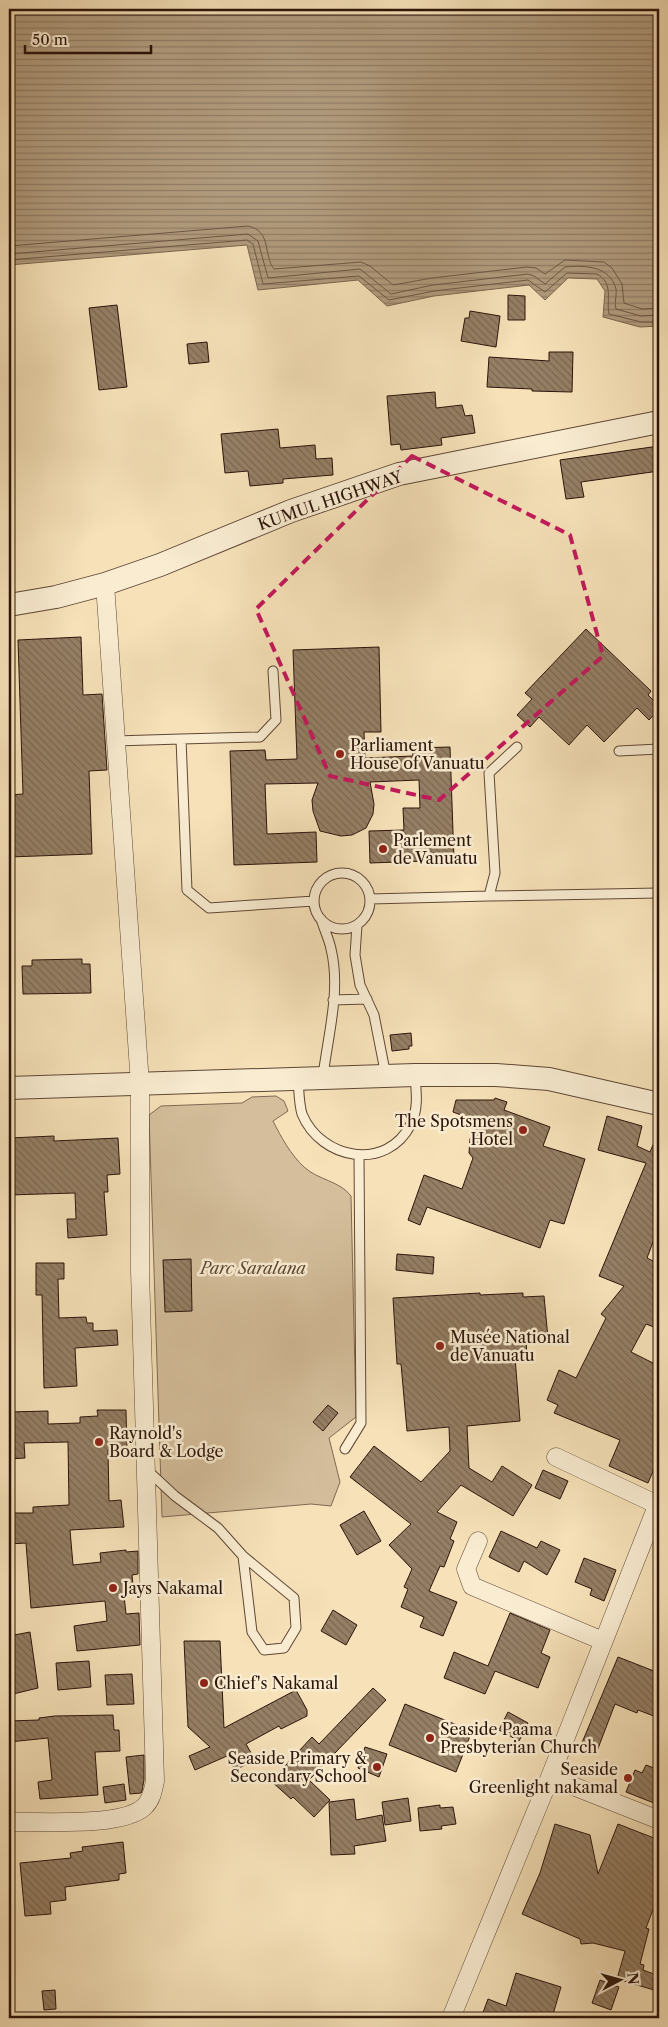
<svg xmlns="http://www.w3.org/2000/svg" width="668" height="2027" font-family="'Libre Caslon Text',serif">
  <style>
    .green { fill: #d4be9b; stroke: #806953 }
    .water { fill: url(#water-rules); stroke: #7c654f }
    .lines { fill: none; stroke-linecap: round; stroke-linejoin: round }
    .shore { stroke: #6e5844; stroke-width: 1 }
    .building { fill: url(#building-back-hatch); stroke: #2c140b }
    .service-casing { stroke: #5e4736; stroke-width: 11 }
    .minor-casing { stroke: #5e4736; stroke-width: 19 }
    .tertiary-casing { stroke: #5e4736; stroke-width: 24 }
    .service { stroke: #f9ecd1; stroke-width: 9 }
    .minor { stroke: #f9ecd1; stroke-width: 18 }
    .tertiary { stroke: #f9ecd1; stroke-width: 22 }
    .marked { fill: none; stroke: #c2185b; stroke-width: 4; stroke-dasharray: 10 6; stroke-linejoin: round }
    .poi-dot { fill: #8f2418; stroke: #f9ecd1; stroke-width: 2 }
    .labels { text-anchor: middle; stroke-width: 5; stroke-linejoin: round; paint-order: stroke }
    .street-label { font-size: 16px; fill: #2c140b; stroke: #f9ecd1 }
    .poi-label { font-size: 16px; fill: #2c140b; stroke: #f9ecd1; text-anchor: start }
    .park-label { font-size: 16px; font-style: italic; fill: #5e4736; stroke: #f9ecd1 }
  </style>
  <defs>
    <pattern id="water-rules" width="6" height="5" patternUnits="userSpaceOnUse" patternTransform="scale(1.25)"><rect width="6" height="5" fill="#b19b7d"/><path d="M0 2.5h6" fill="none" stroke="#907d65"/></pattern>
    <pattern id="building-back-hatch" width="6" height="6" patternUnits="userSpaceOnUse" patternTransform="scale(1.25)"><rect width="6" height="6" fill="#957f65"/><path d="M-1 5l2 2M0 0l6 6M5-1l2 2" fill="none" stroke="#7a6751"/></pattern>
  </defs>
  <rect width="100%" height="100%" fill="#f6e1b8"/>
  <filter id="stains"><feTurbulence type="fractalNoise" baseFrequency=".004" numOctaves="4"/><feColorMatrix values="0 0 0 0 .2 0 0 0 0 .09 0 0 0 0 .02 0 0 0 .5 -.17"/></filter>
  <radialGradient id="worn" r=".72"><stop offset=".6" stop-color="#630" stop-opacity="0"/><stop offset="1" stop-color="#630" stop-opacity=".3"/></radialGradient>
  <path class="green" d="M276,1096L284,1101L288,1111L273,1121C281,1137 291,1155 304,1167C318,1180 340,1181 351,1196L356,1417L329,1438L340,1482L331,1506L311,1504L162,1517L149,1115L161,1106L242,1103L252,1097Z"/>
  <path class="water" d="M9,9H659V326L640,327L603,317L605,291L597,279L568,278L545,300L529,285L434,296L387,306L358,280L258,290L247,245L9,265Z"/>
  <g class="lines">
    <path class="shore" d="M9,246L248,226C272,231 263,255 274,269L361,262L370,266L393,285L432,278L527,267L536,268L545,274L565,260L604,262L612,268L622,284L624,303L642,309L659,308
      M9,254L248,234L258,241L268,278L360,269L391,294L433,285L528,274L534,276L545,284L565,267C585,265 610,266 616,289C617,295 614,303 616,309L641,316L659,315
      M9,260L247,240L253,244L263,284L359,276L389,300L434,291L528,280L545,292L567,273L597,274C614,283 606,300 609,314L641,322H659"/>
  </g>
  <path class="building" d="M508,295L525,296V320H508Z
    M117,305L127,387L99,390L89,308Z
    M470,311L500,316L496,347L461,341L465,318H469Z
    M207,342L209,362L189,364L187,344Z
    M549,352H573L572,392L532,391V389L487,387L489,357L549,361Z
    M435,392L436,408L462,405L465,416L472,415L475,433L441,438L442,445L401,450L400,444L391,445L387,396Z
    M278,429L280,448L315,445L316,459L332,458L333,475L283,479V483L250,486L248,471L225,473L221,434Z
    M659,446V471L581,482L584,497L566,499L560,460Z
    M586,629L651,691L648,695L659,706V709L649,720L637,708L604,742L587,725L569,745L539,717L530,727L517,715L532,699L525,693Z
    M81,637L83,695L102,694L107,770L89,771L92,854L9,857V795L23,794L18,640Z
    M379,647L381,732H364L365,758L413,756L412,748L450,747L454,860L370,863L369,831L404,830L403,808H420L419,780L370,782L374,804L373,814L366,828L352,835L341,836L320,831L313,811L312,800L318,783L265,784L267,834L316,832L317,862L234,865L230,751L265,750L266,760L297,759L293,650Z
    M82,959V964H90L91,993L23,994L22,966H32V960Z
    M411,1033L412,1046H409V1049L392,1051L390,1035Z
    M495,1098L507,1102L504,1110L550,1127L543,1146L585,1159L564,1224L550,1220L540,1248L427,1207L420,1225L408,1220L424,1175L462,1189L473,1158L469,1153L470,1139L480,1122L453,1112L456,1100H494Z
    M607,1116L642,1126L637,1146L650,1152L659,1131V1226L647,1258L659,1264V1329L646,1324L631,1352L659,1366V1457L648,1483L609,1466L620,1440L554,1413L558,1405L547,1400L559,1370L576,1378L606,1318L601,1314L624,1286L599,1276L646,1163L598,1150Z
    M54,1136V1141L118,1138L120,1174L107,1175L108,1192H104L107,1235L68,1238L67,1219H76L75,1193L9,1195V1138Z
    M397,1254L434,1257L433,1274L396,1270Z
    M191,1259L192,1311L165,1312L163,1260Z
    M36,1263H64V1279H58L59,1318L86,1317L87,1323H93V1331L117,1330L118,1345L75,1348L77,1386L44,1388L42,1295H36Z
    M480,1293V1295L523,1293V1297L544,1296L548,1338L526,1340L527,1356L515,1357L520,1421L467,1426L469,1468L492,1482L502,1466L532,1485L513,1516L461,1485L437,1512L457,1522L450,1539L454,1541L444,1567L440,1566L429,1591L457,1602L443,1636L420,1627L424,1617L401,1607L408,1589L404,1587L412,1569L389,1545L411,1524L350,1477L374,1446L421,1482L450,1451L449,1427L407,1431L401,1364H397L393,1298Z
    M328,1405L338,1413L323,1431L313,1422Z
    M97,1410H126L127,1450H108L109,1501L121,1500L124,1527L70,1530L73,1565L101,1562L100,1553L126,1550V1552L138,1551V1574L132,1575L133,1585L123,1586L126,1614L139,1613L140,1645L77,1651L74,1626L107,1621L105,1601L31,1608L26,1543L9,1544V1513H33V1507L69,1505L68,1442L24,1443L25,1458L9,1459V1412L48,1411V1424L80,1423V1417L98,1416Z
    M543,1470L568,1481L560,1499L535,1488Z
    M364,1511L381,1541L357,1555L340,1525Z
    M501,1531L537,1548L541,1541L560,1550L547,1575L524,1561L519,1572L489,1557Z
    M584,1558L616,1570L604,1601L590,1595L592,1589L575,1582Z
    M333,1610L357,1625L346,1645L321,1631Z
    M510,1613L550,1630L541,1653L550,1657L538,1688L495,1671L485,1694L444,1678L454,1652L488,1666Z
    M30,1632L38,1688L9,1695V1636Z
    M184,1641H220L224,1728L296,1690L307,1710V1716L281,1729L279,1726L246,1744L255,1760L235,1770L227,1756L195,1770L189,1756L210,1747L188,1727Z
    M618,1657L659,1673V1718L638,1710L637,1713L615,1704L597,1751L581,1745Z
    M89,1661L91,1687L58,1690L56,1663Z
    M132,1674L134,1704L107,1705L105,1675Z
    M373,1688L386,1700L309,1780L330,1800L314,1817L293,1797L291,1799L271,1781L312,1737L319,1744Z
    M405,1704L472,1731L456,1772L389,1745Z
    M508,1712L528,1723L519,1741L499,1730Z
    M113,1715L114,1730H119L120,1751L95,1752L98,1795L40,1799L38,1782L52,1780L48,1738L9,1742V1721L39,1720V1718L55,1716Z
    M365,1747L387,1754L379,1777L358,1768Z
    M144,1755V1780L142,1791L141,1793L130,1794L126,1757Z
    M646,1765L659,1770L655,1779L659,1780V1805L626,1792L635,1770L642,1773Z
    M124,1784L126,1800L105,1803L103,1787Z
    M408,1798L411,1821L385,1825L382,1802Z
    M354,1799L356,1820L382,1815L386,1841L354,1846L355,1854L331,1855L329,1802Z
    M440,1805V1808L453,1807L456,1824L441,1826L442,1829L420,1831L418,1808Z
    M555,1824L590,1835L598,1874L618,1824L659,1840V1894L646,1928L649,1929L640,1964L644,1965L643,1970L659,1976L654,1990L617,1979L625,1951L593,1943L581,1944L580,1939L522,1914L540,1873Z
    M123,1842L126,1873L119,1874V1880L65,1887L66,1900L50,1902L51,1914L25,1916L20,1863L71,1858L70,1853L83,1851L82,1847Z
    M516,1973L561,1987L552,2018H481L488,1999L506,2006Z
    M600,1980L619,1987L611,2010L592,2003Z
    M55,1990L56,2009L44,2010L42,1991Z"/>
  <g class="lines">
    <defs>
      <path id="service" d="M273,671L276,720L260,737L181,739L187,890L209,908L314,901
        M115,741L181,739
        M619,751L659,749
        M314 901a28 28 0 1 1 56 0a28 28 0 1 1-56 0Z
        M489,896L659,893
        M370,899L489,896L495,873L489,773L517,747
        M321,919C324,929 329,939 331,949C341,990 328,1035 323,1076
        M357,925L355,955L360,985L374,1015L386,1076
        M333,1000L367,999
        M298,1080C299,1091 299,1104 302,1114C321,1160 387,1172 411,1124C419,1108 416,1091 415,1075
        M345,1449L361,1423L359,1156
        M146,1469L175,1496L218,1528L243,1556L252,1632L264,1650L284,1648L296,1628L294,1598L243,1556"/>
      <path id="minor" d="M556,1457L658,1505
        M478,1541L466,1569L472,1586L603,1641
        M550,1777L659,1820
        M9,1822C40,1821 124,1828 145,1806C152,1799 153,1790 155,1781L140,1271V1084L105,584
        M451,2018L550,1777L659,1501"/>
      <path id="tertiary" d="M9,605L56,597L105,584L160,565L291,511L399,474L659,422
        M9,1088L415,1075H496L549,1079L659,1104"/>
    </defs>
    <use href="#service" class="service-casing"/>
    <use href="#minor" class="minor-casing"/>
    <use href="#tertiary" class="tertiary-casing"/>
    <use href="#service" class="service"/>
    <use href="#minor" class="minor"/>
    <use href="#tertiary" class="tertiary"/>
  </g>
  <path class="marked" d="M412,456L570,535L603,656L439,800L330,776L256,609Z"/>
  <g class="poi-dot">
    <circle cx="340" cy="754" r="5"/>
    <circle cx="383" cy="849" r="5"/>
    <circle cx="523" cy="1130" r="5"/>
    <circle cx="440" cy="1346" r="5"/>
    <circle cx="99" cy="1442" r="5"/>
    <circle cx="113" cy="1588" r="5"/>
    <circle cx="204" cy="1683" r="5"/>
    <circle cx="430" cy="1738" r="5"/>
    <circle cx="377" cy="1767" r="5"/>
    <circle cx="628" cy="1778" r="5"/>
  </g>
  <g class="labels">
    <g class="street-label">
      <text transform="translate(330 500) rotate(-19)" y="6">KUMUL HIGHWAY</text>
    </g>
    <g class="poi-label">
      <text x="350" y="751">Parliament<tspan x="350" dy="18">House of Vanuatu</tspan></text>
      <text x="393" y="846">Parlement<tspan x="393" dy="18">de Vanuatu</tspan></text>
      <text x="513" y="1127" text-anchor="end">The Spotsmens<tspan x="513" dy="18">Hotel</tspan></text>
      <text x="450" y="1343">Musée National<tspan x="450" dy="18">de Vanuatu</tspan></text>
      <text x="109" y="1439">Raynold's<tspan x="109" dy="18">Board &amp; Lodge</tspan></text>
      <text x="123" y="1594">Jays Nakamal</text>
      <text x="214" y="1689">Chief's Nakamal</text>
      <text x="440" y="1735">Seaside Paama<tspan x="440" dy="18">Presbyterian Church</tspan></text>
      <text x="367" y="1764" text-anchor="end">Seaside Primary &amp;<tspan x="367" dy="18">Secondary School</tspan></text>
      <text x="618" y="1775" text-anchor="end">Seaside<tspan x="618" dy="18">Greenlight nakamal</tspan></text>
    </g>
    <g class="park-label">
      <text x="253" y="1274">Parc Saralana</text>
    </g>
  </g>
  <rect width="668" height="2027" fill="none" stroke="#f6e1b8" stroke-width="30"/>
  <rect x="10" y="10" width="648" height="2007" fill="none" stroke="#2c140b" stroke-width="2.5"/>
  <rect x="15" y="15" width="638" height="1997" fill="none" stroke="#2c140b"/>
  <g transform="translate(620 1980) rotate(84)" stroke="#f9ecd1" stroke-width="4" paint-order="stroke">
  <path d="M0-4L9 19L0 12L-9 19Z" fill="#2c140b"/>
  <text y="-8" font-size="14" font-weight="bold" text-anchor="middle" fill="#2c140b">N</text>
  </g>
  <path d="M25 45v8h126v-8" fill="none" stroke="#2c140b" stroke-width="2.5"/>
  <text x="32" y="45" font-size="15" fill="#2c140b" stroke="#f9ecd1" stroke-width="4" paint-order="stroke">50 m</text>
  <rect width="100%" height="100%" filter="url(#stains)"/>
  <rect width="100%" height="100%" fill="url(#worn)"/>
</svg>
